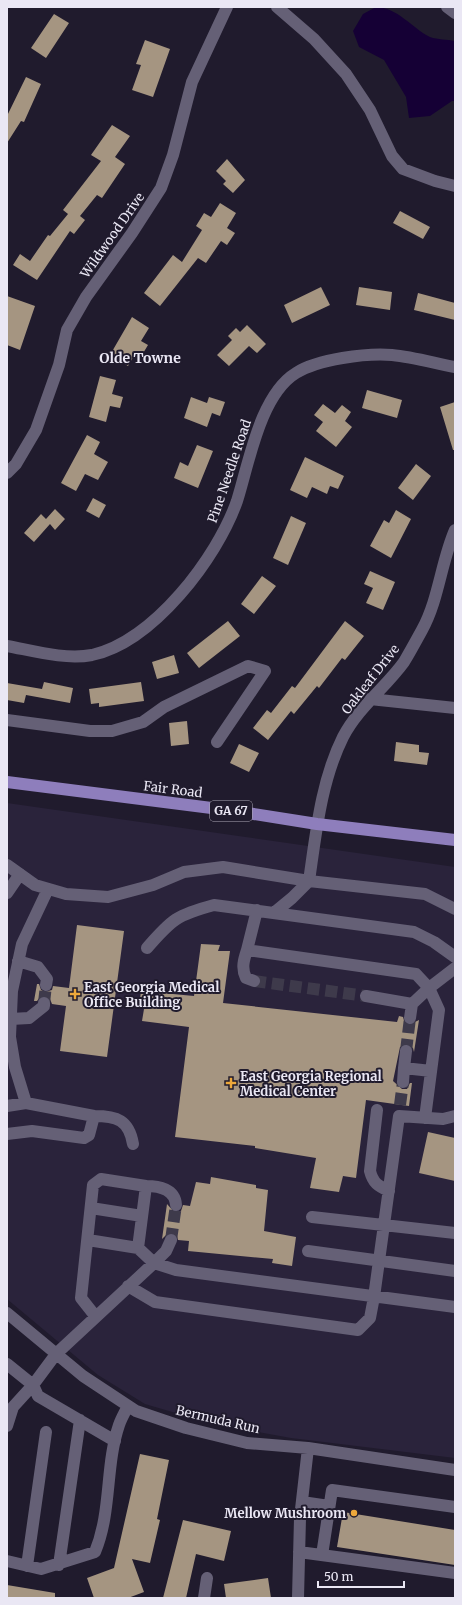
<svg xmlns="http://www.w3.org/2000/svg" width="462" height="1605" font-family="Merriweather,serif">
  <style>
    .built { fill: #2a233b }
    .water { fill: #150035 }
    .building { fill: #a59581 }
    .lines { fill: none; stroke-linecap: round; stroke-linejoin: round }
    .minor-tunnel { stroke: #3e3a4b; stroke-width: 12; stroke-dasharray: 12 6; stroke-linecap: butt }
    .minor { stroke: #656076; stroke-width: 12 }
    .major { stroke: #8e7ebc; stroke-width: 12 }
    .poi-dot { fill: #eda83b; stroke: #201b2d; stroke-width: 1.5 }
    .labels { text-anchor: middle; stroke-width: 4; stroke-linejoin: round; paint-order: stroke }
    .shield { fill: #201b2d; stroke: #adaab8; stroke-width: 1 }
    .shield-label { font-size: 12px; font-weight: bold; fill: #eae7f4 }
    .street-label { font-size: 13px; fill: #eae7f4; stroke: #201b2d }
    .poi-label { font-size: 13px; font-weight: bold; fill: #eae7f4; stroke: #201b2d; text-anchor: start }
    .neighbourhood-label { font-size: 14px; font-weight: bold; fill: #eae7f4; stroke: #201b2d }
  </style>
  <rect width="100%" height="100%" fill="#201b2d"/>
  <path class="built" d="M7,803L455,867V1458L291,1438L210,1423L145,1404L98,1375L7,1299Z"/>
  <path class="water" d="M376,7C397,7 412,28 430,37C438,40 447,39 455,41V101H452L430,116L409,118L406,97L384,60L359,47L353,31L363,14Z"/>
  <path class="building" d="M54,14L69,23L46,58L31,48Z
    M145,40L170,49L153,97L132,90L141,65L136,64Z
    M26,77L41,84L24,122L21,121L7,143V116Z
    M112,125L130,136L115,157L125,164L102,198L97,195L80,216L85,220L74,234L70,231L37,280L13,265L20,254L30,261L48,235L50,236L68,214L63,210L101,161L91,155Z
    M227,159L245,180L233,193L223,184L226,181L216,171Z
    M220,203L236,213L227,228L235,233L227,245L221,241L206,263L198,258L160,306L144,293L173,255L182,262L202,230L196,226L204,213L211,217Z
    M400,211L430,227L423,239L393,223Z
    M321,287L330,305L292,323L284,305Z
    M359,287L392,292L390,310L356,305Z
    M418,293L455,303V320L414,310Z
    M7,296L35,306L20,350L7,345Z
    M132,317L149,328L141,341L148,345L142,355L136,352L128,366L110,355Z
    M247,325L266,344L257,353L249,346L229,366L217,355L232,340L228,336L236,328L240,332Z
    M100,376L116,380L112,394L123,397L120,408L110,406L106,422L89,417Z
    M367,390L402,400L397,418L362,408Z
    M191,397L207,403L209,397L225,402L220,416L212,413L207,427L184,418Z
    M455,402V450H453L440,407Z
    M323,404L335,413L342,405L351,412L345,421L352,427L336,447L316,431L323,422L314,415Z
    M87,435L100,442L94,454L108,462L98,480L85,474L76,491L61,483Z
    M197,445L213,451L198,488L174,478L180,462L188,466Z
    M305,457L344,476L338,489L330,486L327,494L312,487L307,498L290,490Z
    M416,464L431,476L413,500L398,488Z
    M93,498L106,505L99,518L86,511Z
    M55,509L65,519L55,530L50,524L34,542L24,533L41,514L46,519Z
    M396,510L411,519L391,558L370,546L384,520L389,523Z
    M291,516L306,523L288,565L273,558Z
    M370,571L395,582L383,610L366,603L373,588L364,584Z
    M262,576L276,586L254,614L241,604Z
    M228,621L240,636L199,668L187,653Z
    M345,621L364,636L345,660L342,658L319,688L317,686L294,714L291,711L268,740L253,728L267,710L271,713L292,686L295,688Z
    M174,655L179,673L157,679L152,662Z
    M44,682L73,688L70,703L26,695L24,703L7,700V683L42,689Z
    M141,682L144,701L99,707V703L91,704L89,689Z
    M187,721L189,744L171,746L169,723Z
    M396,742L419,745V752L429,753L427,765L394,761Z
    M239,744L259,753L249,772L230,763Z
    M77,925L124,931L107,1057L60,1051L66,1006L52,1004L50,999L44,996L40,997L37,1001H34L37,984H39L41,990L45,992L52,990L53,986L69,988Z
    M201,944L220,945L218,951H230L223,1003L397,1022L399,1016L403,1017L405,1024L409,1025L419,1020L414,1052L413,1048L407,1044L400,1047L393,1081L402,1089H407L410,1083H412L409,1106L366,1100L356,1178L343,1176L339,1192L310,1188L316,1158L255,1148V1146L175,1137L189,1027L142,1021L144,1009L139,1007L141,991L194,996Z
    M428,1132L455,1138V1181L419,1173Z
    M211,1177L256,1185V1188L268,1190L264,1231L296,1237L292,1266L272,1263L273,1259L188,1251L189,1241L178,1240L177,1236L174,1233L167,1234L162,1239L167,1204L174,1212L181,1211L183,1205L190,1206L196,1182L210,1184Z
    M140,1454L169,1460L157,1519L160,1520L150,1563L132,1559L144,1592L128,1598H94L87,1578L114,1568Z
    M343,1512L455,1530V1565L337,1547Z
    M183,1520L231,1531L224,1561L196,1554L186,1598H163Z
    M268,1578L271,1598H226L224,1584Z
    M7,1585L55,1593V1598H7Z"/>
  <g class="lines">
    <path class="minor-tunnel" d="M254,981L366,996
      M44,1003L46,985
      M406,1051L410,1018
      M400,1105L403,1082
      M171,1240L176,1205"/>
    <path class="minor" d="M277,7L314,39L346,74L370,110L392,156L403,169L435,181L455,186
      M447,7L455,13
      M7,473L16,464L36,430L59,365L67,330L86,297L132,233L161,188L173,155L192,82L227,7
      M455,530C441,562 439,599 422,630C416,641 410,652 404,662C386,687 358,708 343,737C321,781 316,833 309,881L425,894L455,909
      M7,646C34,651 65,660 92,655C153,642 217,558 237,501C249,463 260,395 296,373C318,359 366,353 392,355C413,357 434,363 455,367
      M370,699L455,708
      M7,720L90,731H112L143,722L164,707L248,666L265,671L217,742
      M7,865L35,885L66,894L108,897L153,885L184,872L223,867L309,881L292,898L275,912
      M7,893L20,874
      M257,910L247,950L416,974L429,988L412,1004L366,996
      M147,948C172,919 177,915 214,905L414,932L434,942L455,957
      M247,950C244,959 241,968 246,978L254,981
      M18,961L38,967L47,979L46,985
      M7,990L12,991L22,944L48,889
      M410,1018L412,1004
      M11,1019L29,1018L44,1006V1003
      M406,1051L404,1068L431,1071
      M403,1082L404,1068
      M7,1106L26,1103L15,1067L10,1037L12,991
      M377,1110L370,1171C373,1183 378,1186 389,1191
      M94,1116C117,1116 129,1120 133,1144
      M425,1118L439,1010L429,988L455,968
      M7,1134L32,1131L84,1138L89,1135L94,1116L26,1103
      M146,1186C159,1186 175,1189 176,1205
      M91,1208L142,1216
      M312,1217L455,1233
      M88,1240L138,1248
      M308,1251L455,1271
      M128,1286L155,1302L358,1330L370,1318L374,1297L399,1116L443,1119L455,1116
      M7,1313L83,1376L136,1411L186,1428L247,1443L308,1448L455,1470
      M96,1317L81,1298L93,1185L101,1179L146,1186L138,1248L154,1263L166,1251L171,1240
      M7,1364L33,1385L38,1396L115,1441
      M7,1426L13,1407L33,1385L56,1354L154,1263L176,1270L455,1307
      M302,1502L329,1506
      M299,1552L455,1573
      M322,1555L332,1490L455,1507
      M7,1561L41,1569L95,1552C112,1511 105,1466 119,1425C121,1419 125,1412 128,1406
      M59,1565L80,1420
      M27,1566L46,1432
      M204,1598L207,1578
      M298,1598L300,1518L308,1448"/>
    <path class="major" d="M7,782L235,811L317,824L455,840"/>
  </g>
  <g class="poi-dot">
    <path d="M73 988h4v4h4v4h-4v4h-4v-4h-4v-4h4z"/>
    <path d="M229 1077h4v4h4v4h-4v4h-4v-4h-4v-4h4z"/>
    <circle cx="354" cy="1513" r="4"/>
  </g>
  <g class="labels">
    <rect class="shield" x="210" y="801" width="42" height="20" rx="3"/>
    <g class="shield-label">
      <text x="231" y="815">GA 67</text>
    </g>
    <g class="street-label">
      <text transform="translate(112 235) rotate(-55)" y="5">Wildwood Drive</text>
      <text transform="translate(229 471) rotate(-71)" y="5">Pine Needle Road</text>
      <text transform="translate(370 679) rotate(-52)" y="5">Oakleaf Drive</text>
      <text transform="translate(173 789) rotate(7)" y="5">Fair Road</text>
      <text transform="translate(218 1419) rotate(13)" y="5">Bermuda Run</text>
    </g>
    <g class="poi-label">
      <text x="84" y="992">East Georgia Medical<tspan x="84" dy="15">Office Building</tspan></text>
      <text x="240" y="1081">East Georgia Regional<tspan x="240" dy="15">Medical Center</tspan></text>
      <text x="346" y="1518" text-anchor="end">Mellow Mushroom</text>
    </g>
    <g class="neighbourhood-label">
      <text x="140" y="363">Olde Towne</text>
    </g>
  </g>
  <rect width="462" height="1605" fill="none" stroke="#eae7f4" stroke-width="16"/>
  <path d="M318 1581v6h86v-6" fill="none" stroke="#eae7f4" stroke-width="2"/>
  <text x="324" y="1581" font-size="12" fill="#eae7f4" stroke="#201b2d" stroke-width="3" paint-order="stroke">50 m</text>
</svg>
